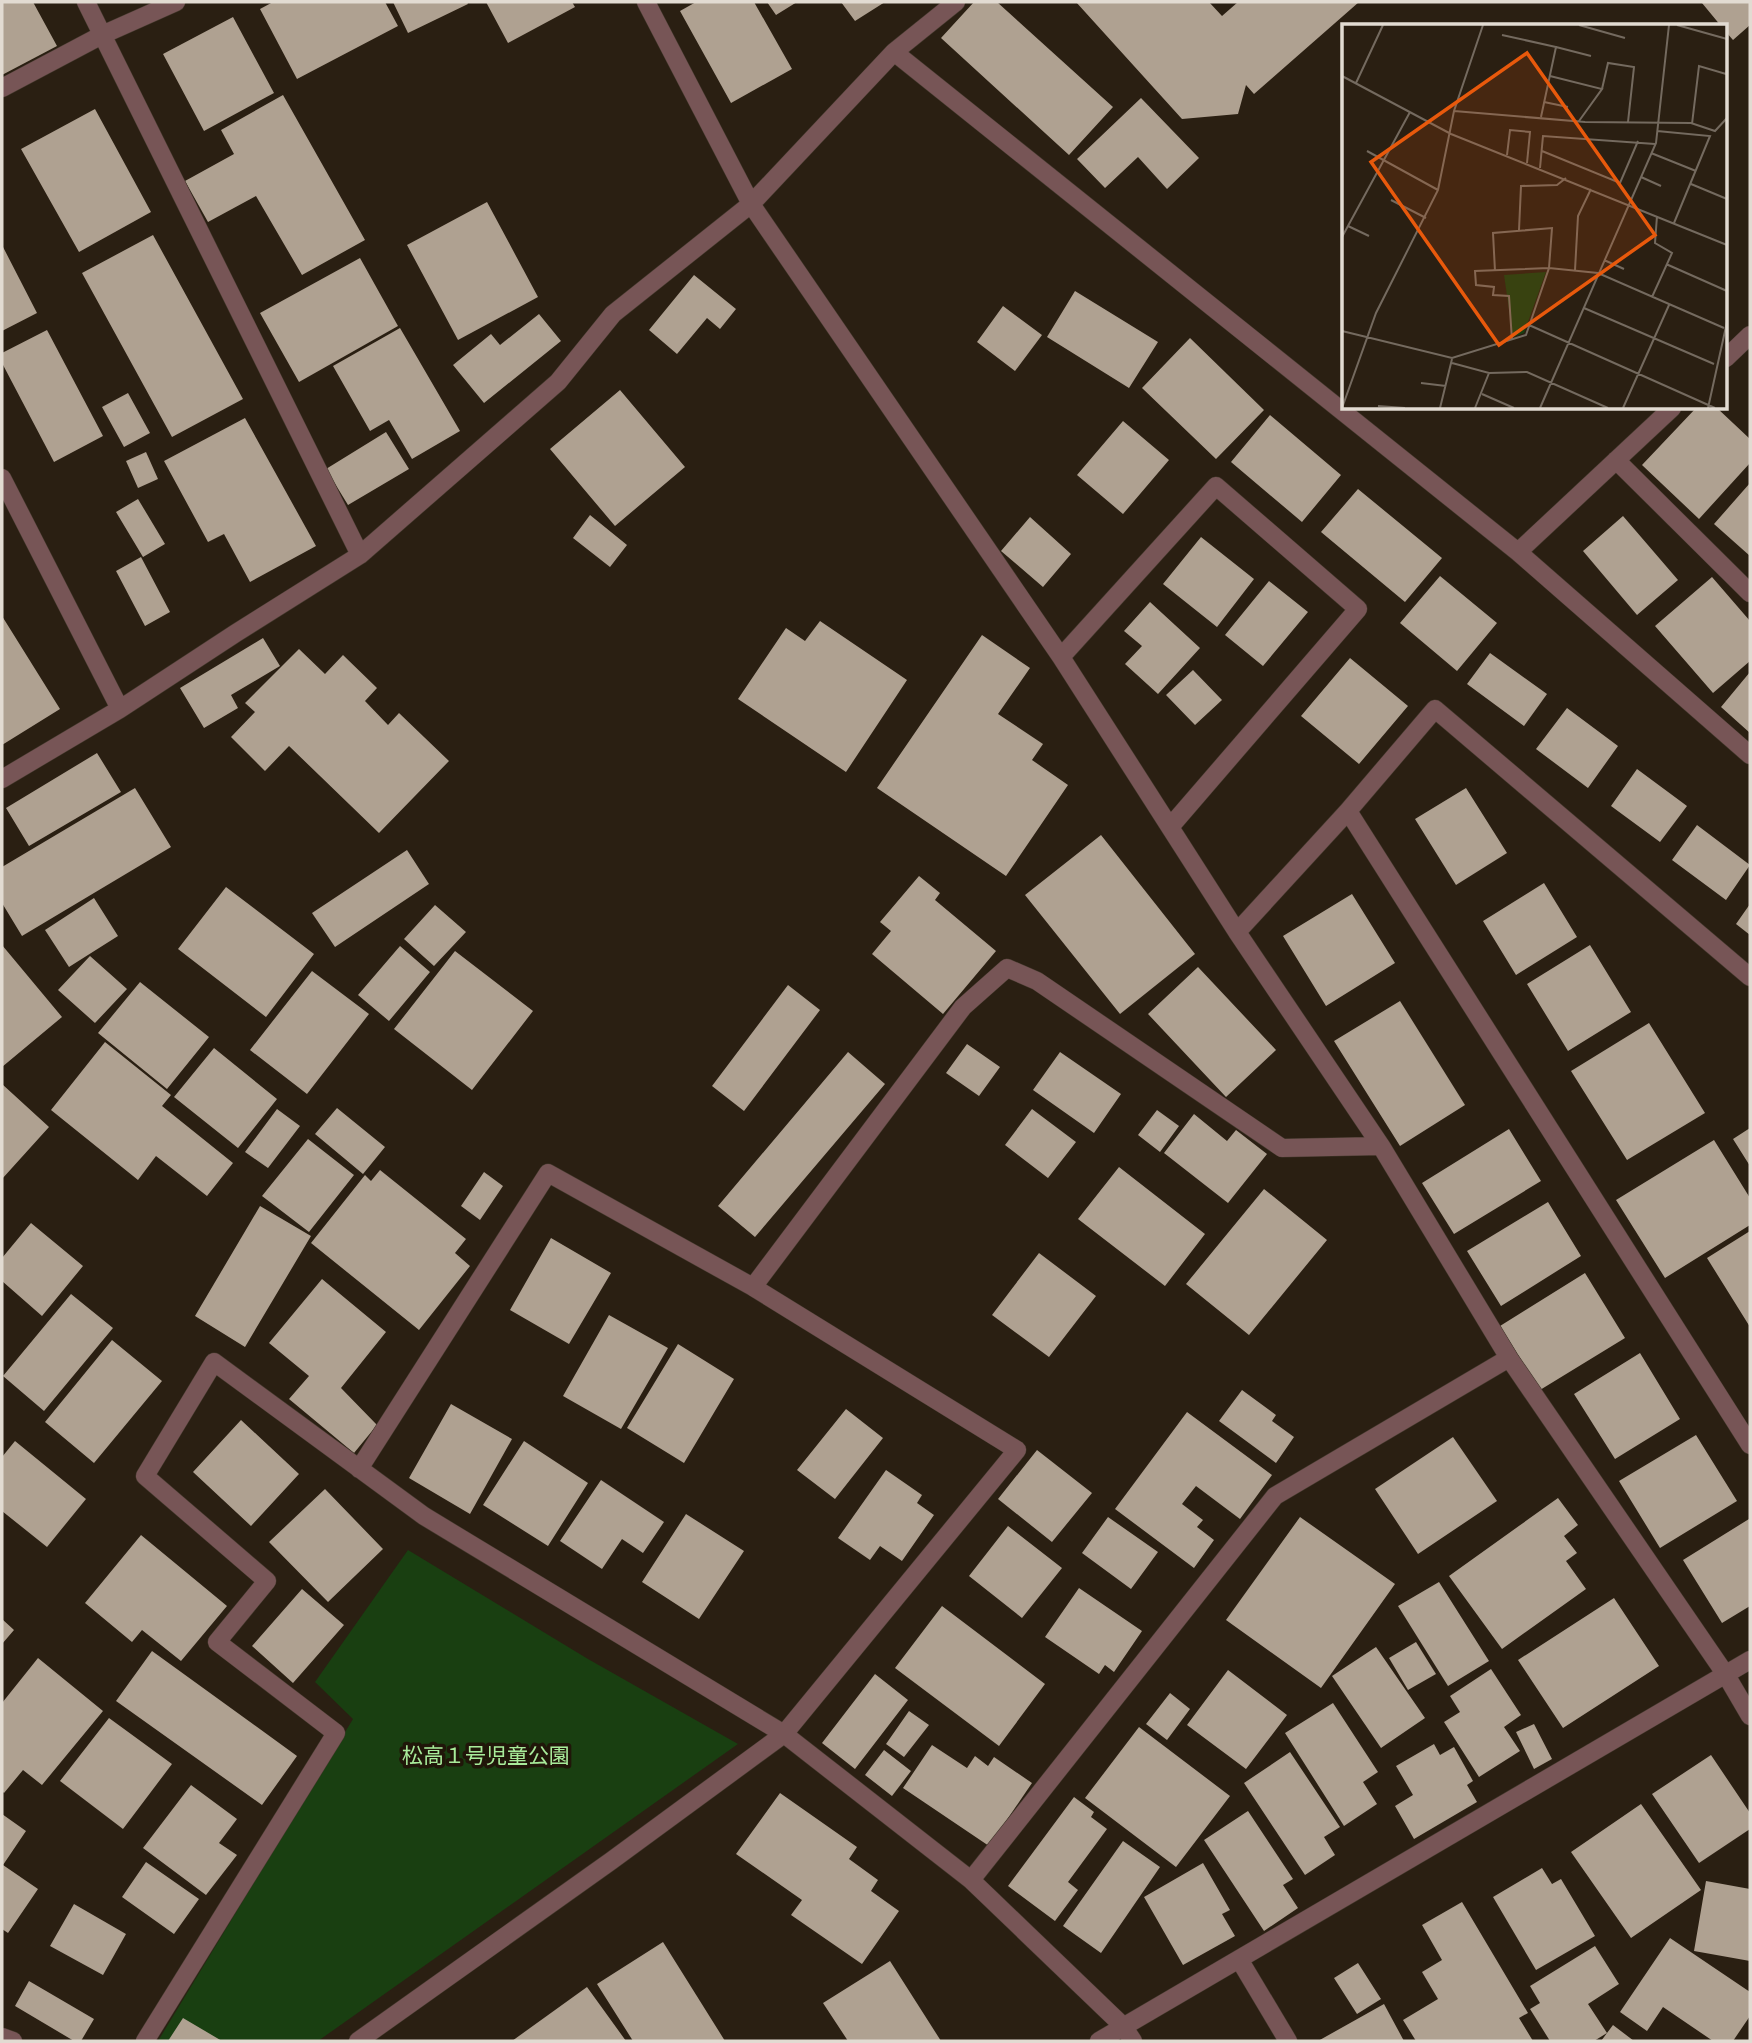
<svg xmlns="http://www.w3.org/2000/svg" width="1752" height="2043" font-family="Quicksand,'Noto Sans JP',sans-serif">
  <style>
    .green { fill: #193f11 }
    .building { fill: #afa191 }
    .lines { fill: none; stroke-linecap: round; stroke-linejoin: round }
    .minor-casing { stroke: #44392d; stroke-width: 19 }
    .minor { stroke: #775556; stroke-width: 18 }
    .labels { text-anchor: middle; stroke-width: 7; stroke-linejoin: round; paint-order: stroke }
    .park-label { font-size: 21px; fill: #a8eb9a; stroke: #201609 }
    .inset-road { fill: none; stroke: #746a5f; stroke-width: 2 }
    .view { fill: #e8590c; fill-opacity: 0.15; stroke: #e8590c; stroke-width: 3.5 }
    .inset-edge { fill: none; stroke: #e2dbd2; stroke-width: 3.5 }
  </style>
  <rect width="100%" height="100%" fill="#2a1f12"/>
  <path class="green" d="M408,1550L588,1659L738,1744L318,2041H158L353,1719L315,1682Z"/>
  <path class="building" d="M2,2H33L57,46L2,75Z
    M273,2H385L398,26L297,79L260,9Z
    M393,2H467L468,4L408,33Z
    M486,2H572L575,7L508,43Z
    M696,2H754L792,69L731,103L680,11Z
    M767,2H797L776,15Z
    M841,2H885L855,21Z
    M974,2H997L1113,107L1069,155L941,38Z
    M1076,2H1209L1222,16L1238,2H1359L1254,94L1246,85L1238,114L1182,119Z
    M1704,2H1750V25L1733,40L1726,32V26H1721L1702,3Z
    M233,17L274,93L204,131L163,54Z
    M283,95L365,240L302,275L256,196L208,222L185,181L234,154L221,130Z
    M1141,98L1199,158L1167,189L1138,157L1105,188L1077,159Z
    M95,109L151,212L79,252L21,149Z
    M487,202L538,297L458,340L407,245Z
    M153,235L243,399L172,437L82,273Z
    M2,245L37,313L2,331Z
    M360,258L398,326L299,382L260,313Z
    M694,275L736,309L720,329L707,318L677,354L649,330Z
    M1075,291L1158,342L1129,388L1047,337Z
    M1003,306L1042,335L1015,371L977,342Z
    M539,314L561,341L484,403L453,365L491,334L500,345Z
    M400,328L460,431L412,459L389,420L370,431L333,366Z
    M47,330L103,436L54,462L2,363V353Z
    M1190,338L1264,410L1216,459L1142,388Z
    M620,390L685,467L615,526L550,449Z
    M128,393L150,433L124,447L102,407Z
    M1696,408H1717L1750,439V463L1699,519L1642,465Z
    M1270,415L1341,475L1302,522L1231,462Z
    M245,418L316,546L250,582L224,534L208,542L164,461Z
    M1123,421L1169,460L1123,514L1077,475Z
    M386,432L409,469L348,505L326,469Z
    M146,452L158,479L138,488L126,461Z
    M1750,483V556L1714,524Z
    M1358,489L1442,558L1405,602L1321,532Z
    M138,499L165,544L143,557L116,512Z
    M590,515L627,545L610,567L573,538Z
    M1623,516L1678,580L1637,615L1583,551Z
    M1030,517L1071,554L1043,587L1001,551Z
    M1201,537L1254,579L1217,627L1163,584Z
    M141,557L170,612L145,626L116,571Z
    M1440,576L1497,623L1457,671L1400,623Z
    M1712,577L1750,621V661L1713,693L1655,626Z
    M1269,581L1308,612L1263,666L1225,635Z
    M1150,602L1200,648L1158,694L1125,664L1142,646L1124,631Z
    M2,616L60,709L2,745Z
    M820,621L907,680L846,772L738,699L786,628L805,641Z
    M982,635L1030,668L998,714L1043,744L1032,760L1068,785L1006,876L877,788Z
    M263,638L280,666L231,695L238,708L204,728L180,688Z
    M299,649L325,674L343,655L377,688L365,701L388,725L399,713L449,761L379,833L289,746L265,771L231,737L255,712L245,703Z
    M1490,653L1547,694L1524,726L1467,684Z
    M1350,658L1408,706L1359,764L1301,716Z
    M1193,670L1222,700L1195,725L1166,695Z
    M1750,672V733L1721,707Z
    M1567,708L1618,746L1588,788L1536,749Z
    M97,753L121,792L29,846L6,808Z
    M1637,769L1687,806L1660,842L1611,806Z
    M135,788L171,847L22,936L2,903V867Z
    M1466,788L1507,853L1456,885L1415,819Z
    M1697,825L1750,865L1726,900L1672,860Z
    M1101,835L1195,954L1120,1014L1025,895Z
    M407,850L429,884L335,947L312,913Z
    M919,876L940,893L935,900L996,951L943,1014L872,954L891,931L880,922Z
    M1544,883L1577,937L1516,975L1483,921Z
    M226,887L314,954L266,1017L178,949Z
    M1352,894L1395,963L1326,1006L1283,936Z
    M94,898L118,936L69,967L45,930Z
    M1750,904V935L1736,924Z
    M435,905L466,932L434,966L404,939Z
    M2,945L62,1017L2,1067Z
    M1590,945L1631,1012L1568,1051L1527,984Z
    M400,946L430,972L389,1021L358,995Z
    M455,951L533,1011L472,1090L394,1029Z
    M90,956L127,989L95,1023L58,990Z
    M1198,967L1276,1050L1226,1097L1148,1014Z
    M312,971L369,1014L307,1094L250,1050Z
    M140,982L209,1037L167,1089L98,1033Z
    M788,985L820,1010L744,1111L712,1086Z
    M1400,1001L1465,1105L1400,1146L1334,1041Z
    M1649,1023L1705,1113L1627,1160L1571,1071Z
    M105,1042L171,1095L162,1106L233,1163L207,1196L156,1156L138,1180L51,1110Z
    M967,1044L1000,1067L979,1096L946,1073Z
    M214,1048L277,1099L238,1148L174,1097Z
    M848,1052L885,1084L755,1237L718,1206Z
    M1060,1052L1121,1094L1094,1133L1033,1090Z
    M2,1084L49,1127L2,1179Z
    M337,1108L385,1147L363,1174L315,1134Z
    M277,1109L300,1126L268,1168L245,1152Z
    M1032,1109L1076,1142L1048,1178L1005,1145Z
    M1157,1110L1179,1126L1160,1152L1138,1135Z
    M1194,1114L1227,1141L1236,1130L1267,1154L1228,1203L1164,1153Z
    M1750,1128V1166L1733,1139Z
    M1509,1129L1541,1181L1454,1234L1422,1183Z
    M308,1139L354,1175L309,1232L262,1196Z
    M1714,1140L1750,1198V1225L1665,1278L1616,1200Z
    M1119,1167L1205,1234L1165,1286L1078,1219Z
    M380,1170L466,1239L455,1253L470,1266L419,1330L311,1243L365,1175L371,1181Z
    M484,1172L503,1186L480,1220L461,1206Z
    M1264,1189L1327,1240L1249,1335L1186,1284Z
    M1548,1202L1581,1256L1501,1306L1467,1251Z
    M260,1206L311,1236L245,1347L195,1316Z
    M31,1223L83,1266L42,1316L2,1281V1258Z
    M1750,1231V1327L1707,1258Z
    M551,1238L611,1273L569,1344L510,1310Z
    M1039,1253L1096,1296L1049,1357L992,1315Z
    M1585,1273L1625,1338L1540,1390L1500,1326Z
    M322,1279L386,1332L341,1388L377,1425L354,1453L289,1399L309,1376L269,1343Z
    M71,1294L113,1328L44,1411L3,1376Z
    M609,1315L668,1348L621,1429L563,1396Z
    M112,1340L162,1381L94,1463L45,1422Z
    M678,1344L734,1379L684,1463L627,1428Z
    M1640,1353L1680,1419L1615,1459L1574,1394Z
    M1242,1390L1276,1415L1272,1421L1294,1437L1276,1463L1219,1421Z
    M451,1404L512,1439L470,1514L409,1478Z
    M846,1409L883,1438L835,1499L797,1470Z
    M1187,1412L1272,1475L1240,1519L1196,1486L1182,1504L1203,1520L1197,1527L1214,1540L1194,1568L1115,1509Z
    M241,1420L299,1474L251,1526L193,1472Z
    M1696,1435L1737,1501L1660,1548L1619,1481Z
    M1453,1437L1497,1501L1418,1554L1375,1489Z
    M15,1441L86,1499L47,1547L2,1511V1457Z
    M524,1441L588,1483L548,1546L483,1505Z
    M1037,1450L1092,1493L1052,1542L998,1499Z
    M886,1470L922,1495L917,1503L934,1515L902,1561L880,1546L870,1560L838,1538Z
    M601,1480L664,1522L643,1553L622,1539L602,1569L560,1541Z
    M325,1489L383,1549L328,1602L269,1542Z
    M1558,1498L1578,1525L1564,1536L1577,1553L1566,1561L1586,1589L1502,1649L1449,1576Z
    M686,1514L744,1551L699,1619L642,1582Z
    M1108,1517L1158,1552L1131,1589L1082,1553Z
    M1300,1517L1395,1584L1321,1688L1226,1620Z
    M1749,1519L1750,1606L1722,1623L1683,1560Z
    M1008,1526L1062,1568L1022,1618L969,1576Z
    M141,1535L227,1606L181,1661L142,1630L132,1642L85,1603Z
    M1439,1582L1489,1661L1448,1686L1398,1606Z
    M1079,1588L1142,1631L1114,1672L1105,1665L1099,1674L1045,1637Z
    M302,1589L344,1625L293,1683L252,1646Z
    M1614,1598L1659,1666L1563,1728L1518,1660Z
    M942,1606L1045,1684L999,1746L895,1668Z
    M2,1619L14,1630L2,1644Z
    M1416,1642L1436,1674L1408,1690L1389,1658Z
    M1376,1647L1425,1718L1381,1748L1332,1676Z
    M152,1651L297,1756L262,1805L116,1701Z
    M38,1658L103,1711L42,1785L23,1770L4,1793L2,1791V1703Z
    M1491,1669L1521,1715L1504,1727L1520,1751L1479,1777L1444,1722L1460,1712L1450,1696Z
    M1228,1670L1287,1715L1246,1769L1187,1725Z
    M875,1674L908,1700L855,1769L822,1743Z
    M1170,1693L1190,1709L1167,1740L1146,1724Z
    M1333,1703L1378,1772L1363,1782L1377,1804L1344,1826L1285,1733Z
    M909,1711L929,1725L904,1757L886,1744Z
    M109,1718L172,1764L123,1829L60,1781Z
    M1534,1724L1552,1759L1534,1769L1516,1732Z
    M1139,1727L1230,1796L1176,1867L1085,1798Z
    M1434,1744L1440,1755L1454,1747L1473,1781L1467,1785L1477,1802L1414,1839L1395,1806L1413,1795L1396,1766Z
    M932,1745L967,1768L975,1756L988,1766L994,1757L1032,1783L989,1846L903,1788Z
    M884,1750L911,1771L892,1796L865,1775Z
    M1290,1752L1340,1827L1324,1837L1335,1855L1305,1875L1244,1783Z
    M1711,1755L1750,1813V1829L1699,1863L1652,1794Z
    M191,1785L237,1819L219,1843L237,1855L206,1895L143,1848Z
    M780,1793L857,1847L849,1859L878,1880L871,1891L899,1911L862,1964L791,1915L802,1900L736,1854Z
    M1074,1797L1094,1812L1091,1817L1107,1829L1068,1882L1078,1890L1055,1921L1008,1886Z
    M1641,1804L1701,1890L1631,1938L1571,1852Z
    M1248,1811L1293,1879L1283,1885L1298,1908L1264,1931L1204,1840Z
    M2,1814L26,1831L3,1865L38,1889L8,1933L2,1929Z
    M1123,1841L1160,1867L1101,1953L1063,1926Z
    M146,1862L199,1899L174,1934L122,1897Z
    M1203,1863L1230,1910L1222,1914L1235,1936L1183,1965L1144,1897Z
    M1542,1868L1552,1884L1561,1879L1595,1936L1536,1970L1493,1897Z
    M1706,1881L1750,1889V1961L1694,1951Z
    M1462,1902L1528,2013L1519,2018L1533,2041H1416L1403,2020L1438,1999L1422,1972L1442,1960L1422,1925Z
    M74,1904L126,1934L103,1975L50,1946Z
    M1670,1938L1750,1992V2016L1733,2041H1713L1663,2007L1647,2031L1620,2012Z
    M663,1942L725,2041H633L597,1984Z
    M1595,1946L1619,1984L1588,2004L1607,2033L1594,2041H1550L1530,2009L1540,2003L1530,1986Z
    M890,1961L941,2041H848L823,2003Z
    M1358,1963L1381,1999L1357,2014L1334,1978Z
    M29,1981L94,2019L81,2041H74L15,2006Z
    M587,1987L626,2041H512Z
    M1384,2004L1404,2041H1318Z
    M183,2018L222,2041H168Z
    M1613,2025L1634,2041H1601Z"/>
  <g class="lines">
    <defs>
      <path id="minor" d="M86,2L360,555
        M646,2L751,204L1061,657L1237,932L1381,1146L1509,1358L1726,1675L1750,1716
        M894,52L1518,552L1750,755
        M2,88L102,35L176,2
        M1726,358L1750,335
        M1616,460L1750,593
        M2,478L120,709
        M1518,552L1672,408
        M1061,657L1216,486L1358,609L1170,827
        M2,779L120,709L236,633L360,555L558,382L613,314L751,204L894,52L956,2
        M1348,811L1750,1445
        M1237,932L1348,811L1435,709L1750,977
        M753,1287L963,1007L1007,968L1037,981L1282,1148L1381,1146
        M971,1880L1275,1496L1509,1358
        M1239,1959L1288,2041
        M2,2037L13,2041
        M145,2041L336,1733L217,1642L267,1581L145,1476L214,1362L424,1516L784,1734L971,1880L1123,2026L1133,2041
        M358,2041L611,1861L784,1734L1017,1450L753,1287L548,1173L359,1469
        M1099,2041L1750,1660"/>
    </defs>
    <use href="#minor" class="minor-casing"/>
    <use href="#minor" class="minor"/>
  </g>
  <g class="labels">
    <g class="park-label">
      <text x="486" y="1763">松高１号児童公園</text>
    </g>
  </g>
  <g transform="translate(1342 24)">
    <rect width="385" height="385" fill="#2a1f12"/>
    <path d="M204,248L182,309L171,313L162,251Z" fill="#193f11"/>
    <path class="inset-road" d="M237,1L283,14M335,1L385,15M160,11L214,23L199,93M214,23L249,32M0,52L109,110L385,221M208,52L260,65L237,97M14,59L41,1M260,65L266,39L292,43L286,98M202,78L226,83M112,87L243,98L349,99L373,107L385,94M350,100L357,42L384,50L385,46M315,107L368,112L332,199M25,127L96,166M200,127L278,159L296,117M309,129L354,147M165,131L168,106L188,108L185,139M198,144L201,112L313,120M299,153L319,162M349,160L385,175M49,176L84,194M6,202L27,212M177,206L179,162L215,161L224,154M0,213L68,88M262,236L282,245M324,240L385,267M233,246L236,192L249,165M310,273L330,229L313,219L315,192M242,284L372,340M187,301L373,384M0,307L110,334L184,311L207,244L210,204L151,209L153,247M170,316L167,272L151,271L152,263L134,261L133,247L207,244L256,249L382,304M110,339L147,349L185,348L266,384M79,359L104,362M140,370L172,384M36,382L63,384M0,384L34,289L96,166L112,87L141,1M98,384L110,335M133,384L147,349M198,384L314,119L327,1M281,384L327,281M366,384L385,298"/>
    <path class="view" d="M185,29L313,211L157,321L29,138Z"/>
    <rect width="385" height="385" class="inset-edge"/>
  </g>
  <rect width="1752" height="2043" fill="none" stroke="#e2dbd2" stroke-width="7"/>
</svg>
